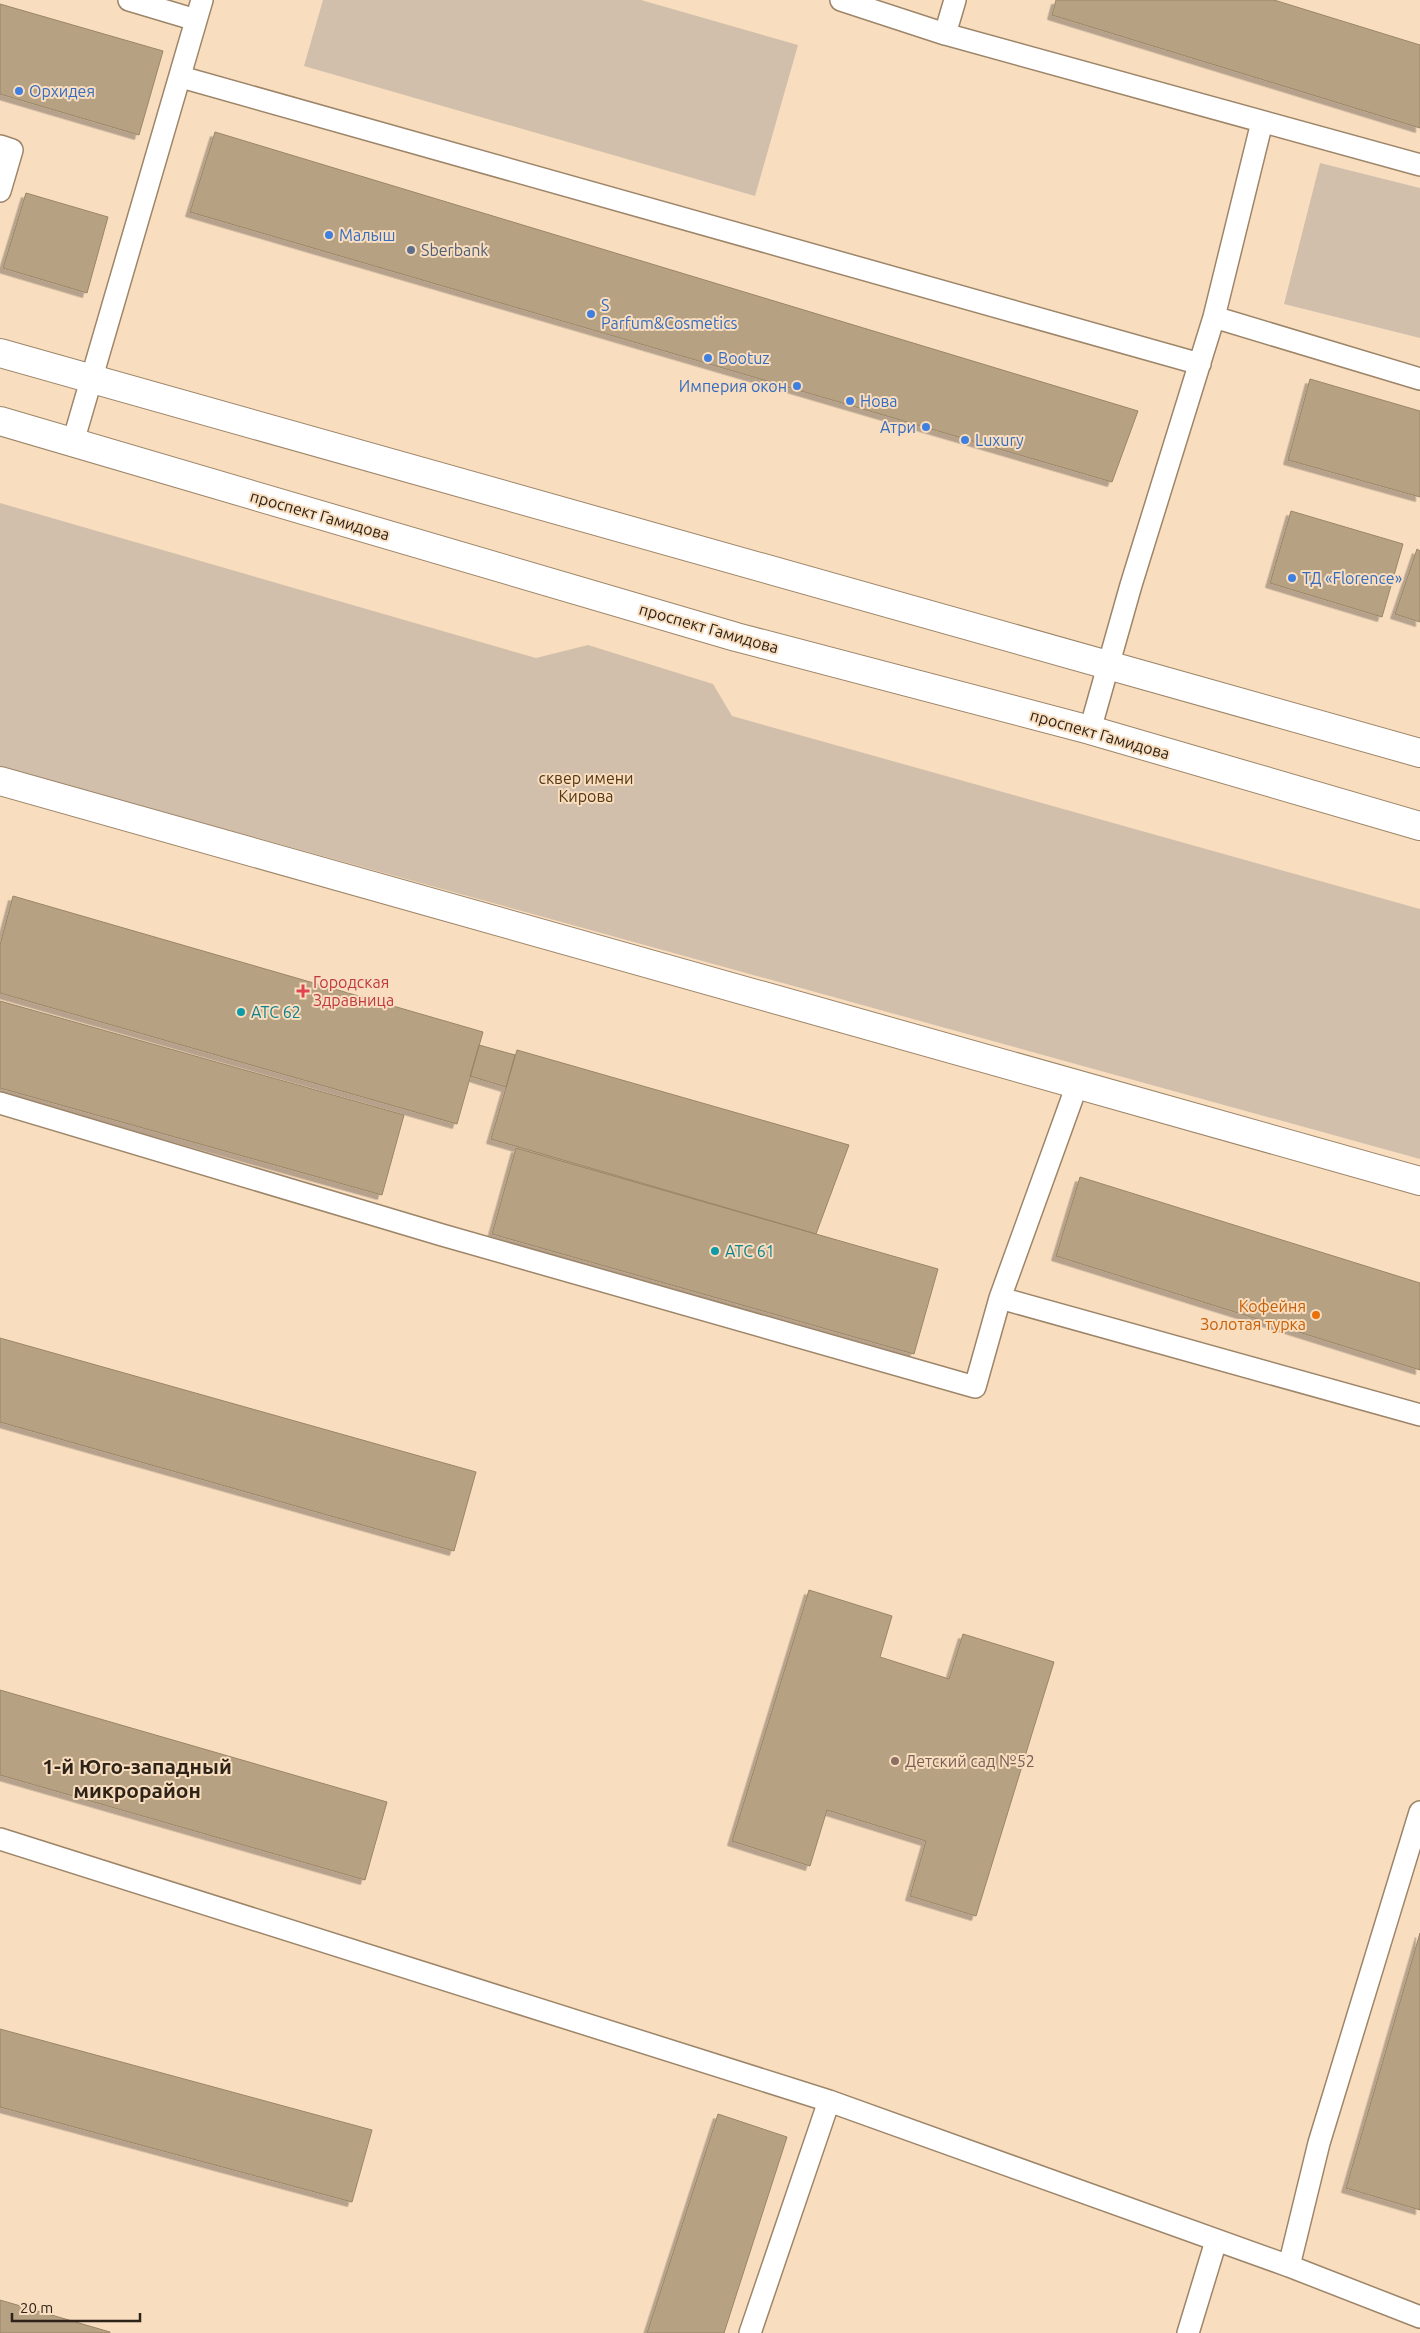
<svg xmlns="http://www.w3.org/2000/svg" width="1420" height="2333" font-family="Ubuntu,sans-serif">
  <style>
    .green { fill: #d1bfab }
    .building { fill: #b6a182; stroke: #9a8667; filter: url(#shadow) }
    .lines { fill: none; stroke-linecap: round; stroke-linejoin: round }
    .lane-casing { stroke: #9d8569; stroke-width: 24 }
    .street-casing { stroke: #9d8569; stroke-width: 30 }
    .primary-casing { stroke: #9d8569; stroke-width: 30 }
    .lane { stroke: #fff; stroke-width: 21 }
    .street { stroke: #fff; stroke-width: 28 }
    .primary { stroke: #fff; stroke-width: 28 }
    .shop-dot { fill: #3f7fe0; stroke: #f8ddbf; stroke-width: 2 }
    .service-dot { fill: #5c6f8a; stroke: #f8ddbf; stroke-width: 2 }
    .health-dot { fill: #e0444e; stroke: #f8ddbf; stroke-width: 2 }
    .culture-dot { fill: #0f9aa8; stroke: #f8ddbf; stroke-width: 2 }
    .food-dot { fill: #e8710a; stroke: #f8ddbf; stroke-width: 2 }
    .education-dot { fill: #8d6e63; stroke: #f8ddbf; stroke-width: 2 }
    .labels { text-anchor: middle; stroke-width: 4; stroke-linejoin: round; paint-order: stroke }
    .shop-label { font-size: 16px; fill: #366cbe; stroke: #f8ddbf; text-anchor: start }
    .service-label { font-size: 16px; fill: #4e5e75; stroke: #f8ddbf; text-anchor: start }
    .street-label { font-size: 16px; fill: #2d2318; stroke: #f8ddbf }
    .park-label { font-size: 16px; fill: #54370f; stroke: #f8ddbf }
    .health-label { font-size: 16px; fill: #be3a42; stroke: #f8ddbf; text-anchor: start }
    .culture-label { font-size: 16px; fill: #0d838f; stroke: #f8ddbf; text-anchor: start }
    .food-label { font-size: 16px; fill: #c56008; stroke: #f8ddbf; text-anchor: end }
    .education-label { font-size: 16px; fill: #785e54; stroke: #f8ddbf; text-anchor: start }
    .district-label { font-size: 21px; font-weight: bold; fill: #2d2318; stroke: #f8ddbf }
  </style>
  <defs>
    <filter id="shadow"><feDropShadow dx="-4.5" dy="4.5" stdDeviation="0" flood-color="#0004"/></filter>
  </defs>
  <rect width="100%" height="100%" fill="#f8ddbf"/>
  <path class="green" d="M323,0H641L798,45L755,196L304,66Z
    M1320,163L1420,188V338L1284,304Z
    M0,503L536,658L588,645L713,684L732,716L1420,909V1159L0,767Z"/>
  <path class="building" d="M1056,0H1274L1420,45V128L1052,15Z
    M0,4L163,51L139,135L0,94Z
    M215,132L1138,411L1112,482L190,212Z
    M26,193L108,217L87,293L3,268Z
    M1310,379L1420,411V497L1288,460Z
    M1291,511L1403,544L1382,617L1270,583Z
    M1417,549L1420,551V622L1395,614Z
    M13,896L483,1032L457,1124L0,993V945Z
    M0,1001L404,1115L382,1195L0,1088Z
    M479,1045L515,1055L506,1087L470,1076Z
    M517,1050L849,1145L816,1234L491,1139Z
    M516,1148L938,1269L914,1354L492,1234Z
    M1080,1177L1420,1283V1370L1056,1256Z
    M0,1338L476,1472L454,1551L0,1422Z
    M809,1590L892,1616L880,1657L949,1679L963,1634L1054,1662L976,1916L910,1896L926,1841L827,1810L810,1866L732,1841Z
    M0,1690L387,1802L365,1880L0,1775Z
    M1420,1933V2210L1346,2188Z
    M0,2029L372,2130L352,2202L0,2107Z
    M718,2114L787,2137L724,2333H647Z
    M0,2300L110,2332V2333H0Z"/>
  <g class="lines">
    <defs>
      <path id="lane" d="M129,0L196,20
        M841,0L945,34
        M955,0L945,34L1420,165
        M181,77L1200,364
        M0,146L12,150L0,191
        M1214,317L1420,379
        M73,442L202,0
        M1090,730L1131,585L1214,317L1262,122
        M0,1103L442,1235L975,1387L1000,1298L1077,1085
        M1000,1298L1420,1415
        M0,1839L829,2101
        M1289,2266L1319,2143L1420,1812
        M750,2333L829,2101L1289,2266L1420,2317
        M1188,2333L1216,2241"/>
      <path id="street" d="M0,781L1420,1181"/>
      <path id="primary" d="M0,353L1420,753
        M0,421L736,637L1090,730L1420,826"/>
    </defs>
    <use href="#lane" class="lane-casing"/>
    <use href="#street" class="street-casing"/>
    <use href="#primary" class="primary-casing"/>
    <use href="#lane" class="lane"/>
    <use href="#street" class="street"/>
    <use href="#primary" class="primary"/>
  </g>
  <g class="shop-dot">
    <circle cx="19" cy="91" r="5"/>
    <circle cx="329" cy="235" r="5"/>
    <circle cx="591" cy="314" r="5"/>
    <circle cx="708" cy="358" r="5"/>
    <circle cx="797" cy="386" r="5"/>
    <circle cx="850" cy="401" r="5"/>
    <circle cx="926" cy="427" r="5"/>
    <circle cx="965" cy="440" r="5"/>
    <circle cx="1292" cy="578" r="5"/>
  </g>
  <circle class="service-dot" cx="411" cy="250" r="5"/>
  <path class="health-dot" d="M300.5 983.5h5v5h5v5h-5v5h-5v-5h-5v-5h5z"/>
  <g class="culture-dot">
    <circle cx="241" cy="1012" r="5"/>
    <circle cx="715" cy="1251" r="5"/>
  </g>
  <circle class="food-dot" cx="1316" cy="1315" r="5"/>
  <circle class="education-dot" cx="895" cy="1761" r="5"/>
  <g class="labels">
    <g class="shop-label">
      <text x="29" y="97">Орхидея</text>
      <text x="339" y="241">Малыш</text>
      <text x="601" y="311">S<tspan x="601" dy="18">Parfum&amp;Cosmetics</tspan></text>
      <text x="718" y="364">Bootuz</text>
      <text x="787" y="392" text-anchor="end">Империя окон</text>
      <text x="860" y="407">Нова</text>
      <text x="916" y="433" text-anchor="end">Атри</text>
      <text x="975" y="446">Luxury</text>
      <text x="1302" y="584">ТД «Florence»</text>
    </g>
    <g class="service-label">
      <text x="421" y="256">Sberbank</text>
    </g>
    <g class="street-label">
      <text transform="translate(320 515) rotate(16)" y="6">проспект Гамидова</text>
      <text transform="translate(709 628) rotate(16)" y="6">проспект Гамидова</text>
      <text transform="translate(1100 734) rotate(16)" y="6">проспект Гамидова</text>
    </g>
    <g class="park-label">
      <text x="586" y="784">сквер имени<tspan x="586" dy="18">Кирова</tspan></text>
    </g>
    <g class="health-label">
      <text x="313" y="988">Городская<tspan x="313" dy="18">Здравница</tspan></text>
    </g>
    <g class="culture-label">
      <text x="251" y="1018">АТС 62</text>
      <text x="725" y="1257">АТС 61</text>
    </g>
    <g class="food-label">
      <text x="1306" y="1312">Кофейня<tspan x="1306" dy="18">Золотая турка</tspan></text>
    </g>
    <g class="education-label">
      <text x="905" y="1767">Детский сад №52</text>
    </g>
    <g class="district-label">
      <text x="137" y="1774">1-й Юго-западный<tspan x="137" dy="24">микрорайон</tspan></text>
    </g>
  </g>
  <path d="M12 2313v8h128v-8" fill="none" stroke="#2d2318" stroke-width="2.5"/>
  <text x="20" y="2313" font-size="15" fill="#2d2318" stroke="#f8ddbf" stroke-width="4" paint-order="stroke">20 m</text>
</svg>
